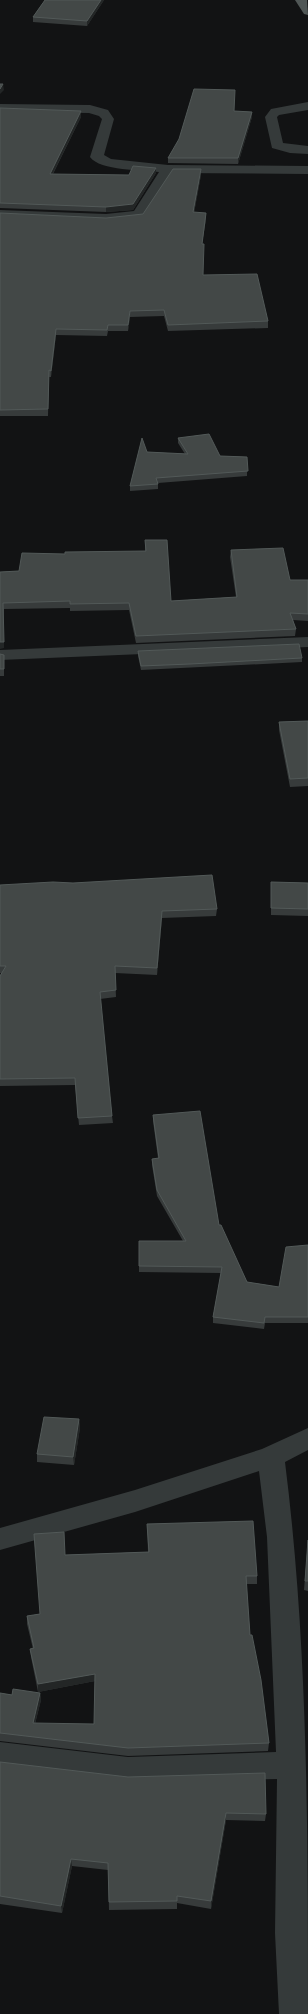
<svg xmlns="http://www.w3.org/2000/svg" width="308" height="2014" font-family="Signika,sans-serif">
  <style>
    .lines { fill: none; stroke-linecap: round; stroke-linejoin: round }
    .minor { fill: #353a3a; fill-rule: evenodd }
    .major { fill: #505756; fill-rule: evenodd }
    .wall { fill: #373b3b }
    .shaded-wall { fill: #232626 }
    .building { fill: #434847; stroke: #525958 }
  </style>
  <rect width="100%" height="100%" fill="#121314"/>
  <g class="lines">
    <path class="minor" d="M308,102V110L279,115L277,117L283,143L308,146V154L290,153L272,148L265,117L271,109Z
      M0,104L90,105L108,110L114,119L104,155L111,159L168,165L308,166V174L172,173L143,218L138,219L106,222L0,218V210L106,214L134,211L159,172C143,170 100,171 90,157L102,119L99,116L89,113L0,112Z
      M308,637V647L0,660V650Z
      M308,1428V1450L285,1462C308,1645 308,1830 308,2014H279L275,1933L277,1779L128,1783L0,1768V1742L128,1757L276,1752L267,1537L259,1471L135,1512L0,1550V1528L135,1490L262,1449Z"/>
    <path class="major" d="M295,0H307L308,15L304,14Z"/>
  </g>
  <path class="wall" d="M45,0H104L87,26L33,22V17Z
    M0,108L81,117L53,174L129,175L156,173L133,210L106,212L0,208V209Z
    M234,111L252,112V117L238,164L168,163V158Z
    M201,175L194,213H206V219L202,244L203,275L268,321V328L168,331L164,316L130,317L128,331H108L107,336L56,335L51,377H49L48,416H0V213L106,218L143,214Z
    M178,438L220,456L247,457V476L158,483V489L130,491V486L147,452L185,454L178,443Z
    M145,540L171,601L236,597L230,557L231,550L290,580H308V621L293,620L296,629L295,636L136,643L129,610L70,611V608L4,609V648L0,572L19,571L65,554L145,551Z
    M138,651L302,658V662L141,670L138,656Z
    M0,654L4,655V676H0V678Z
    M308,721V786L290,787L279,730V722Z
    M271,882L308,883V916L271,915Z
    M0,885L217,909L216,916L162,918L157,975L115,973L116,997L100,999L112,1116L113,1123L79,1125L75,1085L0,1086V976L1,973H0Z
    M153,1115L219,1225L247,1282L279,1287L308,1245V1323H265L264,1329L213,1323V1317L221,1273L139,1272V1241H183L157,1196L152,1165V1159L158,1158L153,1121Z
    M79,1419L80,1428L74,1465L37,1462V1454Z
    M147,1524L257,1576V1584H246L250,1635L269,1743L268,1751L128,1756L0,1741V1693L12,1695L40,1693L41,1700L35,1724H94L95,1681L38,1692L31,1657L30,1649H33L27,1624V1616L40,1614L65,1555L148,1552Z
    M308,1540V1591L304,1590Z
    M0,1762L266,1814L265,1821L226,1820L211,1909L177,1903V1909L109,1910L108,1870L72,1866L62,1913L0,1904Z"/>
  <path class="shaded-wall" d="M101,0H104L87,26V21Z
    M3,84L4,90L0,94V89Z
    M81,111V117L50,179V174Z
    M252,112V117L238,164V158Z
    M156,168V173L133,210L106,212V207Z
    M201,169V175L193,218V212Z
    M206,213V219L201,250L202,244Z
    M130,311V317L128,331V325Z
    M56,329V335L51,377V371Z
    M4,609V648L0,649V642Z
    M162,911V918L157,975V968Z
    M79,1419L80,1428L74,1465L73,1457Z
    M95,1674V1681L38,1692V1684Z
    M40,1693L41,1700L33,1731V1723Z
    M226,1813V1820L211,1909V1901Z
    M71,1859L72,1866L62,1913L61,1906Z"/>
  <path class="building" d="M45,0H101L87,21L33,17Z
    M0,84H3L0,89Z
    M194,89L235,90L234,111L252,112L238,158H168L179,139Z
    M0,108L81,111L50,174L129,175L133,166L156,168L133,204L106,207L0,203Z
    M173,169H201L193,212L206,213L202,244H204L203,275L257,274L268,321L168,325L164,310L130,311L128,325H108L107,330L56,329L51,371L49,370L48,409L0,410V213L106,218L143,214Z
    M209,434L220,456L247,457L248,471L156,478L158,484L130,486L142,438L147,452L188,454L178,438Z
    M145,540H167L171,601L237,597L231,550L283,548L290,580H308V614L290,613L296,629L136,636L129,603L70,604V601L3,603L4,642H0V572L19,571L22,553L65,554V552L146,551Z
    M299,644L302,658L190,664L141,666L138,651Z
    M0,654L4,655V669H0Z
    M308,721V778L290,779L279,722Z
    M212,875L217,909L162,911L157,968L115,966L116,990L100,992L112,1116L78,1118L75,1078L0,1079V976L6,966H0V885L53,882L73,883Z
    M271,882L308,883V909L271,908Z
    M200,1111L219,1225H221L247,1282L279,1287L286,1247L308,1245V1317H265L264,1323L213,1317L222,1267L139,1266V1241H186L157,1190L152,1159L159,1158L153,1115Z
    M44,1417L79,1419L73,1457L37,1454Z
    M253,1521L257,1576H246L250,1635H252L261,1680L269,1743L128,1748L0,1733V1693L12,1695L13,1689L40,1693L33,1723L94,1724L95,1674L38,1684L30,1649L34,1648L27,1616L40,1614L34,1534L64,1532L65,1555L149,1552L147,1524Z
    M308,1540V1581H305Z
    M0,1762L128,1777L265,1773L266,1814L226,1813L211,1901L177,1896V1901L109,1902L108,1863L71,1859L61,1906L0,1896Z"/>
</svg>
